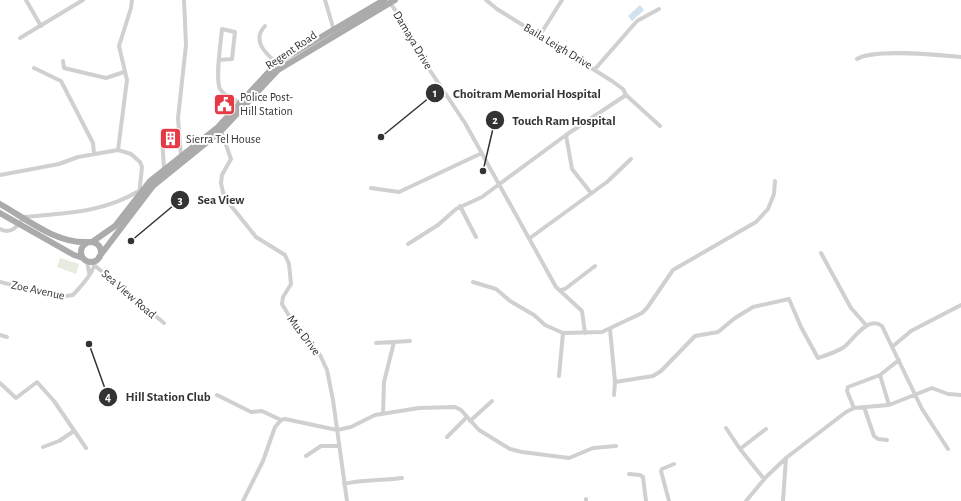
<svg xmlns="http://www.w3.org/2000/svg" width="961" height="501" font-family="'Alegreya Sans',sans-serif">
  <style>
    .green { fill: #e6ecdf }
    .water { fill: #cfe2ee }
    .lines { fill: none; stroke-linecap: round; stroke-linejoin: round }
    .street { stroke: #d0d0d0; stroke-width: 4 }
    .primary { stroke: #ababab; stroke-width: 6 }
    .labels { text-anchor: middle; stroke-width: 4; stroke-linejoin: round; paint-order: stroke }
    .street-label { font-size: 12px; fill: #333; stroke: #fff }
    .poi-label { font-size: 12px; fill: #333; stroke: #fff; text-anchor: start }
    .leader { fill: none; stroke: #333; stroke-width: 1.5 }
    .callout-dot { fill: #333; stroke: #fff; stroke-width: 1.5 }
    .mark-label { font-size: 12px; text-anchor: middle; font-weight: bold; fill: #fff }
    .callout-label { font-size: 13px; text-anchor: middle; font-weight: bold; fill: #333; stroke: #fff; stroke-width: 4; stroke-linejoin: round; paint-order: stroke }
  </style>
  <rect width="100%" height="100%" fill="#fff"/>
  <path class="green" d="M60,258L79,264L76,274L57,267Z"/>
  <path class="water" d="M640,5L644,10L632,21L628,16Z"/>
  <g class="lines">
    <path class="street" d="M26,0L41,26
      M325,0L335,34
      M388,0L406,25L409,39L465,123L556,287L582,311L585,333
      M486,0L497,9L612,81L623,89L626,95
      M265,26C251,41 266,54 278,64
      M540,35L562,0
      M20,38L83,0
      M857,59C874,48 939,55 961,57
      M219,60L232,59L235,32L222,29C221,42 215,78 220,89C224,96 234,99 240,103
      M63,61L64,68L106,78L124,72
      M34,68L61,81L93,143L94,154
      M595,69L637,21L659,9
      M626,95L660,126
      M221,131L231,159L222,175L221,183L224,197L256,237L285,255L289,264L291,284L283,297L282,304L291,319L320,355L327,370L333,400L347,501
      M566,135L572,169L591,193
      M162,136L164,169
      M118,150L127,80L119,46L131,8L132,0
      M181,156L178,118L186,45L184,0
      M0,175L59,164L78,157L118,150L131,154L140,162L142,167L139,195
      M371,188L399,192L482,153
      M460,206L476,237
      M0,229C11,235 18,226 24,217C65,213 102,213 139,191
      M530,238L607,182L631,159
      M408,244L438,225L456,209L482,197L566,135L626,95
      M821,253L851,308L866,325
      M87,261L89,273
      M94,265L164,323
      M0,282L60,297L73,295C81,286 94,273 95,261
      M473,282L496,289L510,301L534,315L545,325L563,333L602,332L642,313L647,308L673,270L756,222L768,209L774,194L775,181
      M561,290L565,289L595,266
      M610,329L615,382L614,395
      M0,335L7,337
      M376,343L410,341
      M892,347L911,331L961,305
      M559,376L563,333
      M615,382L653,376L661,371L695,336L718,332L735,318L753,307L789,299L801,327L818,358C827,355 837,352 844,347C854,339 868,315 882,326L922,409L948,449
      M0,383L16,398L37,382L54,401L86,448
      M217,395L251,412L262,411L281,420
      M889,405L880,375L899,360
      M864,407L874,436L878,439L887,440
      M854,408L847,391L848,387L880,375
      M383,414L384,382L394,342
      M470,421L492,401
      M726,428L740,449L764,479
      M447,437L467,417
      M43,447L59,441L74,431
      M740,449L766,429
      M306,456L321,446H339
      M629,474L640,475L643,477L646,501
      M344,484C363,479 383,481 402,478
      M586,499V501
      M243,501L263,461L275,427L281,420L285,419L337,430L351,427L375,415L419,408L455,407L461,410L479,430L510,449L522,452L569,458L593,448L616,446
      M669,501L661,471L662,469L674,464
      M746,501L766,477L786,458L846,412L854,408L889,405L932,388L948,394L961,395
      M783,501L786,458"/>
    <path class="primary" d="M0,204C27,219 56,244 88,242
      M0,213L74,255L83,258
      M92,242L115,226L150,181L218,127L277,63L384,0
      M81 252a10 10 0 1 1 20 0a10 10 0 1 1-20 0Z
      M99,257L153,186L221,131L278,70L395,0"/>
  </g>
  <defs>
    <symbol id="civic-square" viewBox="-11 -11 22 22"><rect x="-9" y="-9" width="18" height="18" rx="4" fill="#e63946" stroke="#fff"/><path d="M-.6-6.5H3V-4.5H.6V-3L4-1V1h2V6H-6V1h2V-1L-.6-3ZM-1.2 2.5V6h2.4V2.5Z" fill="#fff"/></symbol>
    <symbol id="building-square" viewBox="-11 -11 22 22"><rect x="-9" y="-9" width="18" height="18" rx="4" fill="#e63946" stroke="#fff"/><path d="M-4-6H4V6H1V3H-1V6H-4ZM-2.5-4.3h1.7v1.8h-1.7ZM.8-4.3h1.7v1.8H.8ZM-2.5-1h1.7V.8h-1.7ZM.8-1h1.7V.8H.8Z" fill="#fff"/></symbol>
  </defs>
  <g fill-rule="evenodd">
    <use href="#civic-square" x="212" y="92" width="25" height="25"/>
    <use href="#building-square" x="158" y="126" width="25" height="25"/>
  </g>
  <g class="labels">
    <g class="street-label">
      <text transform="translate(413 40) rotate(59)" y="4">Damaya Drive</text>
      <text transform="translate(558 46) rotate(31)" y="4">Baila Leigh Drive</text>
      <text transform="translate(291 50) rotate(-34)" y="4">Regent Road</text>
      <text transform="translate(38 290) rotate(12)" y="4">Zoe Avenue</text>
      <text transform="translate(129 294) rotate(41)" y="4">Sea View Road</text>
      <text transform="translate(304 335) rotate(53)" y="4">Mus Drive</text>
    </g>
    <g class="poi-label">
      <text x="240" y="101">Police Post-<tspan x="240" dy="14">Hill Station</tspan></text>
      <text x="186" y="143">Sierra Tel House</text>
    </g>
  </g>
  <path class="leader" d="M381 137L435 93M483 171L495 120M131 241L180 200M89 344L108 397"/>
  <g class="callout-dot">
    <circle cx="381" cy="137" r="4"/>
    <circle cx="483" cy="171" r="4"/>
    <circle cx="131" cy="241" r="4"/>
    <circle cx="89" cy="344" r="4"/>
    <circle cx="435" cy="93" r="10"/>
    <circle cx="495" cy="120" r="10"/>
    <circle cx="180" cy="200" r="10"/>
    <circle cx="108" cy="397" r="10"/>
  </g>
  <g class="mark-label">
    <text x="435" y="97">1</text>
    <text x="495" y="124">2</text>
    <text x="180" y="204">3</text>
    <text x="108" y="401">4</text>
  </g>
  <g class="callout-label">
    <text x="527" y="98">Choitram Memorial Hospital</text>
    <text x="564" y="125">Touch Ram Hospital</text>
    <text x="221" y="204">Sea View</text>
    <text x="168" y="401">Hill Station Club</text>
  </g>
</svg>
